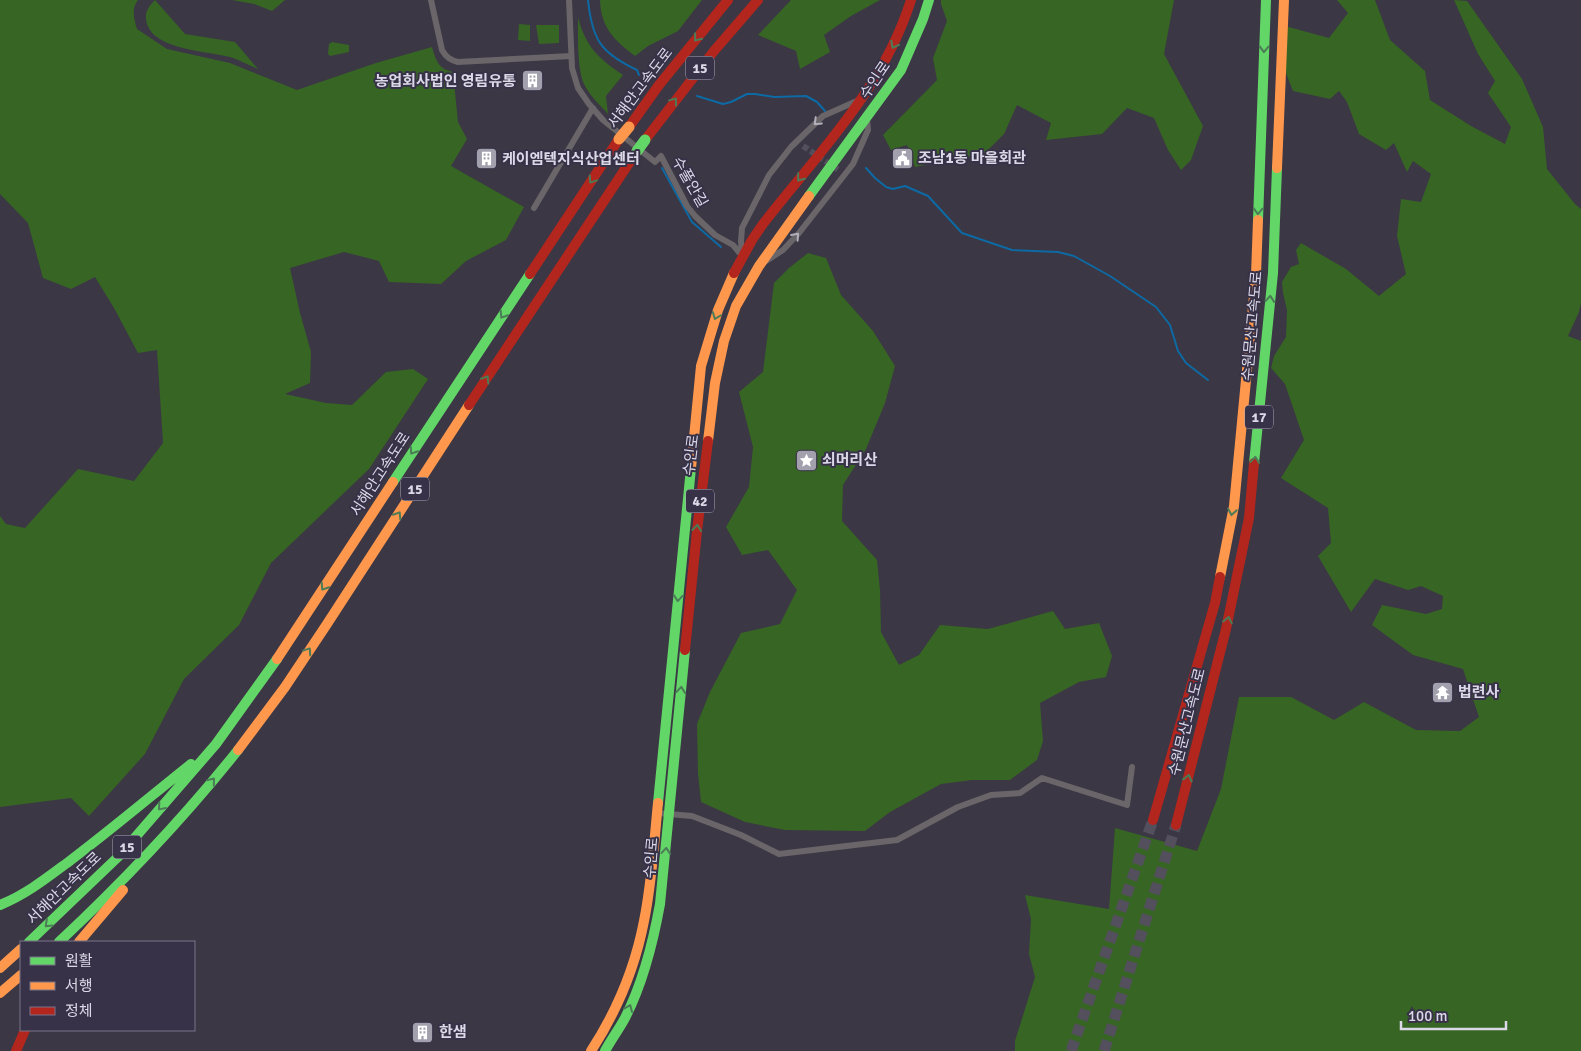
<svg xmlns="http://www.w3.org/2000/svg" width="1581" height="1051" font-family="Signika,'Noto Sans KR',sans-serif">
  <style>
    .green { fill: #376524 }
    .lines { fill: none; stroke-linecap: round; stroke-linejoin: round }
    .stream { stroke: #0d6aa4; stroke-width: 2 }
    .street-tunnel { stroke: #534f5c; stroke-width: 6; stroke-dasharray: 6 3; stroke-linecap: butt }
    .highway-tunnel { stroke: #534f5c; stroke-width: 11; stroke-dasharray: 11 5.5; stroke-linecap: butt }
    .street { stroke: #6a6568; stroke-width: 6 }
    .fast { stroke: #63d668; stroke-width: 10 }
    .slow { stroke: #ff974d; stroke-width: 10 }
    .jam { stroke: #b3261e; stroke-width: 10 }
    .fast-bridge { stroke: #63d668; stroke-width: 11 }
    .slow-bridge { stroke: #ff974d; stroke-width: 11 }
    .oneway { stroke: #4b7c57 }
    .oneway2 { stroke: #b3b0bb }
    .labels { text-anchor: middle; stroke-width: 4; stroke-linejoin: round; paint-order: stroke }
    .shield { fill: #383249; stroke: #aaa6b8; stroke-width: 1 }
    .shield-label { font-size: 14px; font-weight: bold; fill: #dbd8e7 }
    .street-label { font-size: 15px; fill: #dbd8e7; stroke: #383249 }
    .poi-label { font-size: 15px; font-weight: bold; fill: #dbd8e7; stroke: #383249; text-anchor: start }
  </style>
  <rect width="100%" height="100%" fill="#3b3744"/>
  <path class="green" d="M0,0H138C131,9 134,19 137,29L167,49L230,63L297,90L376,63L432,47C436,60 438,69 453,72L458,122L467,139L451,166L524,207L506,240L466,261L441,284L389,282L379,261L344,252L290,268L300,313L311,352L310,383L285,394L326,403L352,405L386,372L413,369L428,379L369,469L271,563L239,625L184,679L145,754L89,816L71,798L0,807V516L6,524L25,528L78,469L134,481L163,443L157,350L138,353L114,308L95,277L71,289L43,278L28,223L0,194Z
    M155,0L185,34L235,42L258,69C249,65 239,60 230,57C207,51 155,50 147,24C144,14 147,8 155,0Z
    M232,0H285L272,11L254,4Z
    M600,0H702L678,31L648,46L635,56C614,40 601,28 600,0Z
    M791,0H880L851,16L824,35L830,52L800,69L796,51L758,35Z
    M941,0H1174L1164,54L1203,126L1191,160L1181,170L1168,150L1154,118L1127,108L1102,134L1046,140L1051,123L1017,105L1004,134L984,154L915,167L907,145L891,150L883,135L937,80L933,58L947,21L941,4Z
    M1337,0H1375L1390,40L1425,71L1430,100L1471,126L1505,144L1511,127L1488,93L1495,81L1478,54L1454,0L1467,1L1522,79L1543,127L1547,169L1575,204L1581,209V303L1579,312L1568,336L1581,341V1051H1015V1041L1035,977L1029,954L1031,919L1025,895L1109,909L1115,828L1197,851L1221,789L1239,697H1291L1334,720L1364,702L1416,730L1460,731L1479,717L1463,669L1413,655L1372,625L1382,605L1426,614L1442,609L1443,596L1421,586L1408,590L1375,579L1351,612L1318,556L1331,543L1328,508L1281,478L1304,440L1285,384L1271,368L1274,356L1286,337L1287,310L1283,293L1282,282L1291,267L1299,264L1296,250L1301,243L1346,269L1379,296L1406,274L1397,236L1401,199L1421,202L1431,174L1413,161L1407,172L1394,143L1386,150L1359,134L1347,102L1339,91L1330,99L1293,91L1278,53L1285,26L1329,38L1348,13Z
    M578,17C585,46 599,59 623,75L606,96L608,114C600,105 589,95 584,84C577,69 578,35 578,17Z
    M519,24L530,25V41L518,40Z
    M536,25H559V43L539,44Z
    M332,42L349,45V52L330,56L328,54L329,44Z
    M808,253L826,258L841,295L873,331L895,366L885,403L866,449L843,485L842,521L877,560L880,590L881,632L899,665L919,655L940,625L988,629L1053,611L1065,629L1099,623L1112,656L1106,677L1079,682L1040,703L1043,741L1037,760L1010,780H972L941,784L890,812L865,831L785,830L745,822L701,802L698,773L697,724L710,692L741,633L780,624L797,590L768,550L742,555L726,527L749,487L753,447L739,392L763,372L774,283L789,268Z"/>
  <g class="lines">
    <path class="stream" d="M588,0C592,40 601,53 637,70L639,75
      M697,96L723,104L731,102L747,94H755L774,97L806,96L817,102L825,111
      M662,168L692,222L721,247
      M866,168L875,178L886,187L893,189L905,186L928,196L962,233L1012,250L1058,252L1074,256L1110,276L1156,307L1170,325L1178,351L1186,363L1208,380"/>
    <path class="street-tunnel" d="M803,146L840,171"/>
    <path class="highway-tunnel" d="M1071,1051L1153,820
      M1104,1051L1176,825"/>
    <path class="street" d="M431,0L442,50C446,57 450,60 458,62L571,56
      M569,0L572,68L578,88L589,104L603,120L655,162L661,156L687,206L695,216L715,235L733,245L743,257
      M534,208L593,108
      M742,256L741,241L742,228L769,175L791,147L823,116L859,100
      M766,261L783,250L799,233L853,164L868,130L867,119
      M657,813L692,816L741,835L779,854L897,840L958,807L991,795L1020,793L1042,778L1127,805L1132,767"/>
    <path class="fast" d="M809,196L901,70L923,19L929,0
      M1258,220L1266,0
      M1254,463L1273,273L1277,168
      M393,482L530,274
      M658,803L691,468
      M0,905C27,894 48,877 71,860C112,829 151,796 191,764
      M29,942L119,856L216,744L277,659
      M59,942C123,882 183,819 238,750
      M605,1051C611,1040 619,1029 625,1018C643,983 653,943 660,904L685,650"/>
    <path class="slow" d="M1277,168L1284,0
      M708,441L715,383L724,341L736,306L759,266L809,196
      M691,468L701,366L718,310L734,273
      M1220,577L1234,506L1256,275L1258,220
      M277,659L393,482
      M238,750L285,687L327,624L469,405
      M79,942L123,890
      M0,968L21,949
      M0,993L21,975
      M591,1051C617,1011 635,968 644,921C652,882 654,842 658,803"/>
    <path class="jam" d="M629,127L659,85L728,0
      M645,140L714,51L758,0
      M734,273L752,240L763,224C819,152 883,89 911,0
      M530,274L619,139
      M469,405L637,151
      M685,650L697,531L708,441
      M1153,820L1215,603L1220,577
      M1176,825L1226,629L1249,518L1254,463
      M16,1051L25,1030"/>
    <path class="fast-bridge" d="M637,151L645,140"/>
    <path class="slow-bridge" d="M619,139L629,127"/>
  </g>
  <defs><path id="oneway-chevron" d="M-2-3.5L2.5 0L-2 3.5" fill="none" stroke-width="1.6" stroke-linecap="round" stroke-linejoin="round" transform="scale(1.25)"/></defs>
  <g class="oneway">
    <use href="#oneway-chevron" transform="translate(697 38) rotate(129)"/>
    <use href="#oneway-chevron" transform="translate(894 45) rotate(118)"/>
    <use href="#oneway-chevron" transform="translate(1264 49) rotate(92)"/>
    <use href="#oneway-chevron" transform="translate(674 101) rotate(-53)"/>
    <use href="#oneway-chevron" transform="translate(800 178) rotate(129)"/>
    <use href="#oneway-chevron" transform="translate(592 180) rotate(124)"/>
    <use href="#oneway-chevron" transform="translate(1258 211) rotate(92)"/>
    <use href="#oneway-chevron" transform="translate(1270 299) rotate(-85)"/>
    <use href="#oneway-chevron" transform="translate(503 315) rotate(123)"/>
    <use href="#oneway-chevron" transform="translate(716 316) rotate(111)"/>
    <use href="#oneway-chevron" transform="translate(486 379) rotate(-57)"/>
    <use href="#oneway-chevron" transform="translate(413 451) rotate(123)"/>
    <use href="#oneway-chevron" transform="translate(1255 460) rotate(-85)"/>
    <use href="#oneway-chevron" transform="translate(1232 512) rotate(100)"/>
    <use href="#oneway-chevron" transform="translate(398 515) rotate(-57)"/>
    <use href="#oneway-chevron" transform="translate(697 528) rotate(-84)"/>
    <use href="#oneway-chevron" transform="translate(324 587) rotate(123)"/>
    <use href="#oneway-chevron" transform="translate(678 598) rotate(95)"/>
    <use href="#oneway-chevron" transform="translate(1228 620) rotate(-78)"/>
    <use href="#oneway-chevron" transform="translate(308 651) rotate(-56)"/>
    <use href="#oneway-chevron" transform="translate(681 690) rotate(-84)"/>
    <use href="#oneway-chevron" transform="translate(1188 778) rotate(-76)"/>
    <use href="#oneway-chevron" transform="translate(212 781) rotate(-51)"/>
    <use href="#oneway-chevron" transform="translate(161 807) rotate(131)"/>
    <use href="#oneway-chevron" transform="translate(666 851) rotate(-85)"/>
    <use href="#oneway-chevron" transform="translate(48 924) rotate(137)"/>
    <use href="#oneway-chevron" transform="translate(629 1008) rotate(-67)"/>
  </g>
  <g class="oneway2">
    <use href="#oneway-chevron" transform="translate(817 122) rotate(136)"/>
    <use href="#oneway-chevron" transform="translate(796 236) rotate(-48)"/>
  </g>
  <defs>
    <symbol id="building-square" viewBox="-11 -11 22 22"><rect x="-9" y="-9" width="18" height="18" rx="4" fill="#a3a0ae" stroke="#383249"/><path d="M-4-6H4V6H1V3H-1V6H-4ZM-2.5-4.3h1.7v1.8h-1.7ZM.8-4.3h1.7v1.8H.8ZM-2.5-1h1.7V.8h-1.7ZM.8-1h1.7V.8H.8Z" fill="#fff"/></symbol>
    <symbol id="civic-square" viewBox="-11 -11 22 22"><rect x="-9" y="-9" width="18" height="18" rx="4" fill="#a3a0ae" stroke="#383249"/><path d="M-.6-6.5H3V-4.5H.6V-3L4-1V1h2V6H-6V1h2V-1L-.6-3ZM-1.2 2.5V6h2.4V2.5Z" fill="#fff"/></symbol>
    <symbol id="sight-square" viewBox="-11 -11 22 22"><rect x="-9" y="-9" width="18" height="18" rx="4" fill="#a3a0ae" stroke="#383249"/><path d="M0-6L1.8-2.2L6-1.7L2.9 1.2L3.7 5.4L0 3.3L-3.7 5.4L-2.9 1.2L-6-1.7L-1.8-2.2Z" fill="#fff"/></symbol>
    <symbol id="temple-square" viewBox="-11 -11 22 22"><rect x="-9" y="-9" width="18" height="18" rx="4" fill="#a3a0ae" stroke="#383249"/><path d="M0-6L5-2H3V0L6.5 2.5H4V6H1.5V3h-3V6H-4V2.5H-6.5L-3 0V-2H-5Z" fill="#fff"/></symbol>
  </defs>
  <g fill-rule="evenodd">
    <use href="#building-square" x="520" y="68" width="25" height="25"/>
    <use href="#civic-square" x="890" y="146" width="25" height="25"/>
    <use href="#building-square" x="474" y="146" width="25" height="25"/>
    <use href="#sight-square" x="794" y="448" width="25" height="25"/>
    <use href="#temple-square" x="1430" y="680" width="25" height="25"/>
    <use href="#building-square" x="410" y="1020" width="25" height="25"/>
  </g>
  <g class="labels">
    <g class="shield">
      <rect x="686" y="56.5" width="28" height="23" rx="4"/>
      <rect x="1245" y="405.5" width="28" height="23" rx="4"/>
      <rect x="401" y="477.5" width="28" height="23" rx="4"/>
      <rect x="686" y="489.5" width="28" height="23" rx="4"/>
      <rect x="113" y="835.5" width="28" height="23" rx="4"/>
    </g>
    <g class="shield-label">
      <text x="700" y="73">15</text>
      <text x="1259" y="422">17</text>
      <text x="415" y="494">15</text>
      <text x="700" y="506">42</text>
      <text x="127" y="852">15</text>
    </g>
    <g class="street-label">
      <text transform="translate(875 80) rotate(-56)" y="5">수인로</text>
      <text transform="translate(640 88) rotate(-53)" y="5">서해안고속도로</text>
      <text transform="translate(690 182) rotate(60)" y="5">수풀안길</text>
      <text transform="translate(1252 326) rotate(-85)" y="5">수원문산고속도로</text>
      <text transform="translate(691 455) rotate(-83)" y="5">수인로</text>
      <text transform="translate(380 474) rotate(-57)" y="5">서해안고속도로</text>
      <text transform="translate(1187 722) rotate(-76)" y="5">수원문산고속도로</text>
      <text transform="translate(651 858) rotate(-85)" y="5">수인로</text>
      <text transform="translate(64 888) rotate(-44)" y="5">서해안고속도로</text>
    </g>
    <g class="poi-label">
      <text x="516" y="86" text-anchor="end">농업회사법인 영림유통</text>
      <text x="918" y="163">조남1동 마을회관</text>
      <text x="502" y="164">케이엠텍지식산업센터</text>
      <text x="822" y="465">쇠머리산</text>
      <text x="1458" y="697">법련사</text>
      <text x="439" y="1037">한샘</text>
    </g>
  </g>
  <rect x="20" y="941" width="175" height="90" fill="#383249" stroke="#797488"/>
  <rect x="30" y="957" width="25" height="8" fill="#63d668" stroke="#797488"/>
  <text x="65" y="966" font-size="15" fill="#dbd8e7">원활</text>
  <rect x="30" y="982" width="25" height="8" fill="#ff974d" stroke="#797488"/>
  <text x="65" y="991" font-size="15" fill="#dbd8e7">서행</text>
  <rect x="30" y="1007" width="25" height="8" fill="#b3261e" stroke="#797488"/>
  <text x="65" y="1016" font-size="15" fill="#dbd8e7">정체</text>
  <path d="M1401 1021v8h105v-8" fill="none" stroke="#dbd8e7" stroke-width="2.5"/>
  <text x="1408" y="1021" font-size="15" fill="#dbd8e7" stroke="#383249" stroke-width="4" paint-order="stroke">100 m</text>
</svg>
